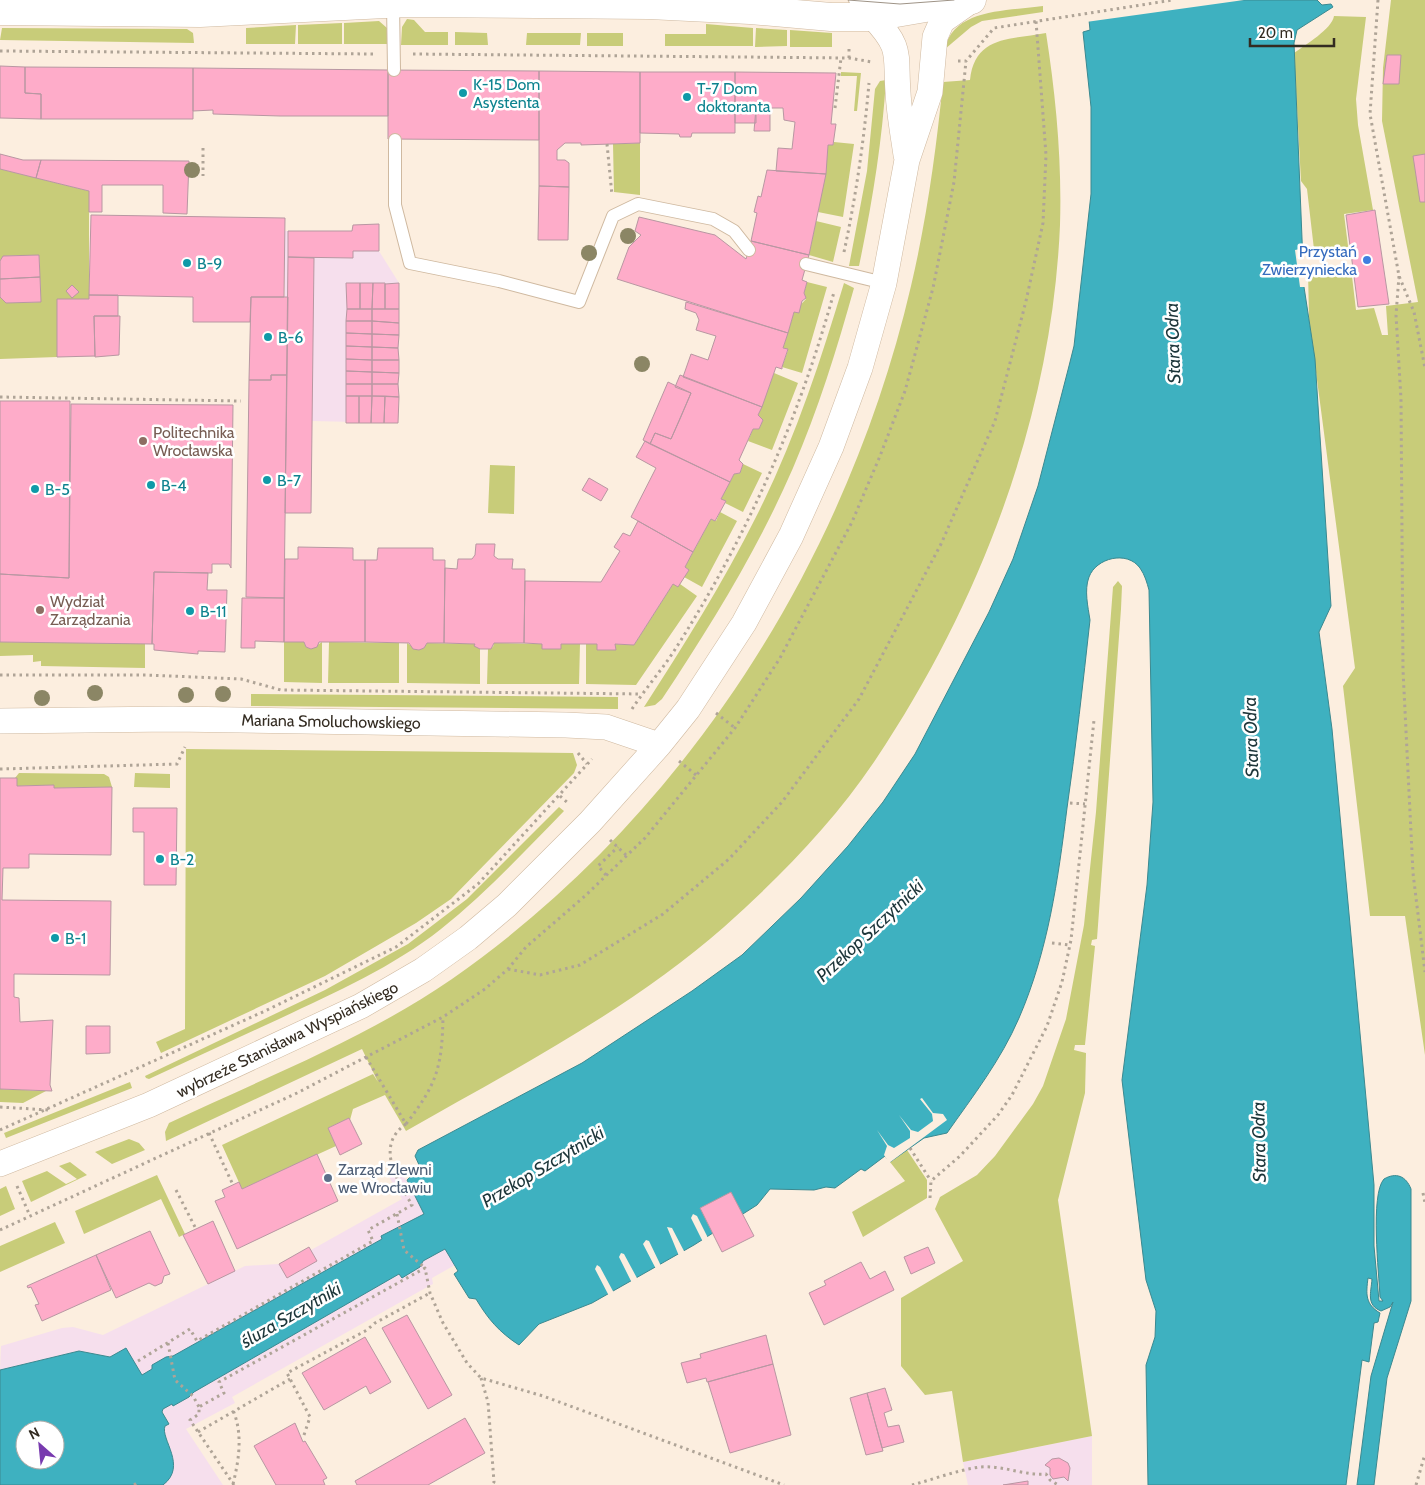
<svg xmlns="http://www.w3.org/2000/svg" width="1425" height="1485" font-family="Cabin,sans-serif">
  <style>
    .industrial { fill: #f6dfed }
    .green { fill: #c8cc79 }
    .water { fill: #3eb1c0; stroke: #3b8990; fill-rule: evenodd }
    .pier { fill: #fceedf }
    .building { fill: #feacc9; stroke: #b897a2 }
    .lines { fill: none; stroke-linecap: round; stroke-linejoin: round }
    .service-casing { stroke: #cfb9a0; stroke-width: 14 }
    .minor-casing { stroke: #cfb9a0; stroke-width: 26 }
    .secondary-casing { stroke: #cfb9a0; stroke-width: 29 }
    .path { stroke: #afa497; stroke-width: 3; stroke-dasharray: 2.5 4; stroke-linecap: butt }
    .service { stroke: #fff; stroke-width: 12 }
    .minor { stroke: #fff; stroke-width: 25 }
    .secondary { stroke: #fff; stroke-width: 28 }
    .tram { stroke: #9e9386; stroke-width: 1 }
    .tree { fill: #8b8665 }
    .culture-dot { fill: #0f9aa8; stroke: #fff; stroke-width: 2 }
    .shop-dot { fill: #3f7fe0; stroke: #fff; stroke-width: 2 }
    .education-dot { fill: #8d6e63; stroke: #fff; stroke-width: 2 }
    .service-dot { fill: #5c6f8a; stroke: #fff; stroke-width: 2 }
    .labels { text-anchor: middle; stroke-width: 5; stroke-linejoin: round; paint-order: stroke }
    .culture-label { font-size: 16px; fill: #0d838f; stroke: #fff; text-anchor: start }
    .shop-label { font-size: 16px; fill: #366cbe; stroke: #fff; text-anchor: end }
    .education-label { font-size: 16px; fill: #785e54; stroke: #fff; text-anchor: start }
    .street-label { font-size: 16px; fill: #332b21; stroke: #fff }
    .service-label { font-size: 16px; fill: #4e5e75; stroke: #fff; text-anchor: start }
    .water-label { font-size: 18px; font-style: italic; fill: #1c3539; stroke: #fff }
  </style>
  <rect width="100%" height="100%" fill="#fceedf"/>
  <path class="industrial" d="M379,224V251L399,283L398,423L312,421L311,513H285V231H352L353,225Z
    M399,1168L455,1265L432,1278L433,1284L429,1286L232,1397L235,1403L186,1429L223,1485H163L168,1481L173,1467L168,1441L163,1431L165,1426L169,1423L126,1348L110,1357L79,1351L0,1370L1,1346L62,1328L73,1327L103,1335L245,1266L279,1264L309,1247L311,1250L402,1199L388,1175Z
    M1092,1436V1485H968L963,1462Z"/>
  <path class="green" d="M1391,0H1425V1055L1405,916H1370L1343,686L1355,668L1309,319L1308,270L1325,267L1326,271L1351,268L1356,310L1374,308L1382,335H1388L1386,306L1418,302L1382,121L1383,68Z
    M1043,6V12L982,21L971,27L945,49C953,8 1009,11 1043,6Z
    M1334,16L1366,17L1356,99L1358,125L1373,210L1344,214L1349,254L1315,258L1307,189L1301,181L1294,53C1305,45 1332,29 1334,16Z
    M407,19L414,20L425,32H448V45H401L402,27Z
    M379,21L387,28V44H344V23Z
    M342,23V44H298V25Z
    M706,24L753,28V46H665V34H706Z
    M296,25L295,44H246V28Z
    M2,28L187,29L193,33L194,43L0,40Z
    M756,28L787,30V46L755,47Z
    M790,30L832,33V47H790Z
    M455,32L487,33L488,45H455Z
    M527,33H581L580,45H526Z
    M587,33H623V46H587Z
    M1046,33C1056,97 1062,161 1060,225C1052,415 981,602 876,759C834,822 780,877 724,927C631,1009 513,1070 406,1131L385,1095L353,1109L350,1120L349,1118L328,1128L336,1146L242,1189L222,1145L373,1074L378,1082L362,1049L166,1141L165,1132L169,1123C264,1078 365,1039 452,979C684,817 847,561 911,286C927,218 936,151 943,82L970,80C975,35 1011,40 1046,33Z
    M841,72L861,73L857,111H854L857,76H841Z
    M886,80C882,143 872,204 859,266H849L867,171L875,89L880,81Z
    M834,142L854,144L843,217L818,212L828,145H833Z
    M640,143V195L614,192L613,144Z
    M0,169L89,191V299H57V357L0,359V297L6,303L41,302L39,255L4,256L0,261Z
    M816,221L841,227L833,262L809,255Z
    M807,282L827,287L802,373L782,367L788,350L783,348L794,312L806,299L804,293Z
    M844,283L854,288C837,349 818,410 793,468C758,549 711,625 662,699L655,705L644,707C684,645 723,583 756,517C794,442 820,363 844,283Z
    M774,373L798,383L772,450L748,441L753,429H759L763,420L758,415Z
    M743,464L762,473L743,512L725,503L726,501L721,499L734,474L740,473Z
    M490,465L515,466L514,514L488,513Z
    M720,512L737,521L702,587L684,577L689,570L685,567L711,519L716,521Z
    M1118,581L1122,586L1121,609L1097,939L1092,940L1091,945L1095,946L1085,1045H1075L1074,1050L1086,1053L1085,1093L1058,1200L1092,1436L963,1462L952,1391L925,1395L901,1366V1298L963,1261L935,1209L940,1197L977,1175L995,1156L1033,1104L1043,1086L1066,1019L1084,925L1096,812L1113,587Z
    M673,584H680L697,596L636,685L586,684V644H597V650H615V644L634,645Z
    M0,642L145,643V668L41,666V661L33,662V655L0,656Z
    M284,642H304L306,647L311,649L322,642V683L284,682Z
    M329,642L399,643V683H328Z
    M407,643L418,650L424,648L427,643L475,644V646L480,649V684L407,683Z
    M494,643L542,644V649H560L561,644H580L579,684H487L488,649L493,647Z
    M251,694L618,697V709L251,706Z
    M186,749L573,753L577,765L574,773L451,899L416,923L325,976L161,1053L156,1042L185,1029Z
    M19,773L104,774L109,777L112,787L54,788V785L17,786V778H15Z
    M135,773L170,774V788L134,787Z
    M559,807L564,811C524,852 485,894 441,929C393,967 334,993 279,1019C235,1039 192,1059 149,1079L146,1078L145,1076L325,990L408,944L467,899Z
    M130,1082L132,1088L6,1138L4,1133Z
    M0,1089L46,1091L23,1103L0,1102Z
    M129,1139L139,1143L145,1150L112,1164L95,1152Z
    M907,1150L927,1180V1198L863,1237L852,1212L905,1181L890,1162Z
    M70,1162L87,1175L31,1202L22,1181L47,1171L66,1184L77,1179L59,1166Z
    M157,1175L185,1234L179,1237L161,1199L84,1234L75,1211Z
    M6,1186L15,1209L0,1216V1189Z
    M55,1222L65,1243L0,1272V1246Z"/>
  <path class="water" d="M1087,0H1317L1322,5L1331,4L1333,7L1297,30L1294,43L1304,287L1315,359L1331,606L1319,632L1332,729L1374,1185V1246L1379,1301H1383L1380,1297C1379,1274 1370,1194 1384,1179C1396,1172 1406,1176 1411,1189V1301L1387,1378L1374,1485H1357L1371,1376L1393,1302L1390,1307L1381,1311C1366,1305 1371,1293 1372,1279L1368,1278C1366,1294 1365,1304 1380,1313L1378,1322L1374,1323L1369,1362L1362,1360L1346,1485H1148L1146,1365L1155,1337L1156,1311L1146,1280L1122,1080L1147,885L1153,802L1149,590C1147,583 1145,575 1140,568C1127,550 1096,558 1089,577C1084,590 1088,607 1090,620C1083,683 1076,746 1067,808C1058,880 1048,951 1019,1018C1001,1060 973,1096 947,1133L924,1138L890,1162L885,1156L865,1171L861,1169L835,1188L826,1187L814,1190L770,1189L757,1205L694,1245L592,1303L539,1324L519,1345C499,1332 488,1319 476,1299L469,1298L454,1274L458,1271L445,1249L423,1261L420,1267L402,1278L399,1274L194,1392L189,1397L173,1406L172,1404L163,1409L162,1412L169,1424L165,1426C160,1439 188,1466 163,1485H0V1370L79,1351L110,1357L126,1348L142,1375L152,1369V1365L166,1357L173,1356L382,1239L381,1236L424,1214L407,1180L420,1167L415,1156L418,1150L582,1063L692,991L742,955L801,898L848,846L883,802L915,754L989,612L1013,559L1038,486L1069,366L1074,346L1091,194V107L1083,32L1090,30ZM25,1430H55V1460H25Z"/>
  <path class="pier" d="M1085,0H1244L1086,22Z
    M1305,248L1307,287H1300L1295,250Z
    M922,1098L933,1113L943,1114L947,1120L889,1163L884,1155L887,1146L877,1130L888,1145L894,1148L910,1138V1131L899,1115L911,1130L918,1132L933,1121L932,1114L920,1099Z
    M693,1214L697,1216L708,1238L703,1242L691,1218Z
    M667,1227L672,1228L685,1253L679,1256Z
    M646,1240L649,1241L661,1266L656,1269L643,1244Z
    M621,1253L624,1254L638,1280L632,1283L619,1257Z
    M597,1265L600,1267L614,1293L609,1296L595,1269Z"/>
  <path class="building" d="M1387,55H1401L1399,84H1383Z
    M0,66L25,67V93L41,94V119L0,118Z
    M25,67L193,68V119H41V94L25,93Z
    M193,68L388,70V116H280L213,114V110L193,111Z
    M388,70L539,71V140L388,139Z
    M539,71L640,72V143L581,145V143H565L557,150V160H565L569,163V187L539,186Z
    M640,72H735V133H692L691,137H680L679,134L640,133Z
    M735,72L836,73L831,124H836L833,145H828L826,174L776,171L778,148L792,149L795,122L784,120L783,108H756V123H735Z
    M756,108H770V131H754Z
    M0,154L23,160H41L36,178L0,169Z
    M1425,154V202H1420L1413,156Z
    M41,160L189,161L187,214L163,213V185H102V212H89V191L36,178Z
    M767,170L826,174L809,255L751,241L757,213L754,212L758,196L761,197Z
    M539,186L569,187L568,240H538Z
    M1375,210L1389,304L1358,307L1346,215Z
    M91,215L285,218L284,297H251L250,322H193V297L89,295Z
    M639,217L715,235L746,259L751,241L809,255L802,280L807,282L804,293L806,298L802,301L799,313L794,312L788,333L617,279L629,247L641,235L635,231Z
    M379,224V251H353V258L288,257V231H352L353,225Z
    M39,255L40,277L0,279V261L3,256Z
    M288,257L314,258L311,513H285Z
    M40,277L41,302L6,303L0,297V279Z
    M346,283H360V309H347Z
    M360,283H373L372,309H360Z
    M373,283H385V309H372Z
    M399,283V309H385V284Z
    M72,285L79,292L72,298L66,291Z
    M89,295H118V316H94L95,356L57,357V299H89Z
    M251,297H288L287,375H271V380H249Z
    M686,302L788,333L783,348L788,349L782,367V369L776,367L762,407L683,377L691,354L708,360L716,336L696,330L699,320L696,313L685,309Z
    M347,309H372V321H346Z
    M372,309H399V323L372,321Z
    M94,316H120L119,355L95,357Z
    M346,321H372V334L346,333Z
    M372,321L399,323V335L372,334Z
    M346,333L372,334V347L346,346Z
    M372,334L399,335L398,348L372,347Z
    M346,346L372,347V360L346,359Z
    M372,347L398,348L399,360H372Z
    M346,359L372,360V372L346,371Z
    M372,360H399V373L372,372Z
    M346,371L372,372V384H346Z
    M372,372L399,373L398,384H372Z
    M271,375H287L284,598L246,597L249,380H271Z
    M680,375L762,407L758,415L763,420L759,429H753L739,460L743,464L740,473L734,474L730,482L650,444L655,433L671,439L680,419L691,393L675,387Z
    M668,382L691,393L671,439L655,433L650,444L643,440Z
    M346,384H372V396H346Z
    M372,384H398L399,397L372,396Z
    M346,396H359V423H346Z
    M359,396H372L371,423H359Z
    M372,396H385L384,423H371Z
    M385,396L399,397L398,423H384Z
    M0,401H70L69,578L0,574Z
    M71,404L233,405L231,568L229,564H212V573L154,572L152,644L0,642V574L69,578Z
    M645,441L730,482L721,499L726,501L720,512L715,521L711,519L693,552L631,517L656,468L636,457Z
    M589,478L608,489L601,501L582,490Z
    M638,521L693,552L685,567L689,570L678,587L673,584L634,645L615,644L616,650H597V644H561V649H542V644L524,643L525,581L601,582L620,551L614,547L623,533L630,536Z
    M476,544H495L494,556L498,559H513L512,569H525L524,643H494L491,649H480L474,646L475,644L444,643L445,568L457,569L458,559H472L475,555Z
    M298,547L353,548V560H365V642H319L317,647L311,649L306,647L304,642H284L285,559H298Z
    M378,548H433V560H445L444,643H427L424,648L419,650L413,649L409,643L365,642V560H377Z
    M154,572L208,573L207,590H227L225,652L198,651V654L154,650V644H152Z
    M242,598H284V642L255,641V648H241Z
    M0,778H17V786L54,785V788L112,787L111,855L29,854V868H3L2,900L111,901L110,975L14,974V997L19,998L20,1022L53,1020L50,1085L52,1091L0,1089Z
    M133,808H177L176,885H144V832H133Z
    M86,1026H110V1053L86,1054Z
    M349,1118L362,1144L340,1155L328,1128Z
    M317,1154L338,1201L237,1249L215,1201L225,1197L222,1190L239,1182L242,1189Z
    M731,1192L754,1236L722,1252L700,1208Z
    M213,1221L235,1271L208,1284L183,1235Z
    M150,1231L170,1274L164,1276L162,1283L155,1286L149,1283L116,1298L96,1255Z
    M309,1247L317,1261L287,1278L279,1264Z
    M928,1247L935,1263L911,1274L904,1257Z
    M96,1255L111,1290L42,1321L35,1305L39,1304L31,1287L28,1288L27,1286Z
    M861,1262L870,1279L885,1271L894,1290L824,1325L809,1293L826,1285L824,1281Z
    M407,1315L452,1395L428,1409L382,1328Z
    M766,1335L773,1364L707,1382L706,1378L687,1383L681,1363L701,1358L700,1354Z
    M365,1337L391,1382L370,1394L366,1386L324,1410L302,1373Z
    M773,1364L791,1435L730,1453L708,1382Z
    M885,1388L892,1410L884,1413L888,1427L899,1425L904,1442L882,1448L867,1393Z
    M867,1393L883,1451L866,1455L850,1398Z
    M465,1418L485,1453L428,1485H357L355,1481Z
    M295,1423L303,1442L305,1441L327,1478L323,1480L325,1485H276L254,1446Z
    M1059,1458L1068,1463L1070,1468L1068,1481L1064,1477L1053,1479L1050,1475V1468L1045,1465L1052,1459Z
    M1028,1481V1485H1003Z"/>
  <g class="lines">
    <defs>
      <path id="service" d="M855,0L897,2
        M393,4L394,70
        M395,140V205L410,263L499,281L579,302L613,216L638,204L713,219L734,231L749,250
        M806,264L884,283"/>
      <path id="minor" d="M873,17C903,49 895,54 898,92C899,113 903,134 906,155
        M0,721L173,719L566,725L606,727L659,745
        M0,1164L149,1105L361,1006L423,970L468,938L507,905L590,822L659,745L688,709L744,623L791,536L831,447L860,368L884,283L907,160L930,92L935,37L942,21L972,0"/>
      <path id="secondary" d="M0,11L200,13L406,3L649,5L750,10L831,17H873L972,0"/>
    </defs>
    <use href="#service" class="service-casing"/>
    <use href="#minor" class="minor-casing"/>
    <use href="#secondary" class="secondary-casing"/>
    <path class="path" d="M1378,0L1370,114L1399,276L1414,312L1425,368
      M0,51L374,54
      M413,54L849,58L872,62
      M849,58V46
      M958,61H966L994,28L1173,0
      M835,108L841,58
      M607,144L612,195
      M203,148V176
      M844,252C856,196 864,140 869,83
      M1399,276L1396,315L1401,399L1403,670L1413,873L1425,972
      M0,397L241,401
      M0,675H146L241,679L281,690L641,694
      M632,709C645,689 661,671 674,651C746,539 799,419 834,292
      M716,713L735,728
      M578,753L587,764
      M679,761L696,775
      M0,769L177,764L185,747
      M560,796L569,804
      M1070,803L1085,804
      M610,840L626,855
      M606,875L598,866L618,847
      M1052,943L1070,945
      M508,969L540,975L580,965L663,914L729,859L782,802L859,699L941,544L995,421L1026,301L1043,223L1046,155L1036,21
      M0,1107L49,1110
      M406,1124C437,1084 442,1067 443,1017
      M0,1130L265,1011L396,947L478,884L592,759
      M209,1133L233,1185
      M910,1148L931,1181
      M17,1186L30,1216
      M176,1190L196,1229
      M1423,1193L1425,1203
      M930,1198L931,1181L960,1156L998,1115L1012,1095L1047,1026L1062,982L1071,940L1094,720
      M397,1214L404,1250L425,1268
      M0,1230L297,1093L443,1017L485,989L508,969L526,947L585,896L645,838L735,728L780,658L852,522L880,456L905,391L933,288L954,182L966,61
      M168,1343L175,1380L193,1396L199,1407
      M138,1361L190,1329L197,1341L373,1241L368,1230L412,1205C398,1181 374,1146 406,1124L366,1057
      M481,1378L488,1402L494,1482L492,1485
      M198,1432L290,1379
      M304,1435L310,1417L287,1373L367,1330L375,1323L430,1293
      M233,1484C239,1460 243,1434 233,1410
      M134,1485L137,1483
      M234,1485L190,1420L199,1414V1407L224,1393L219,1382L425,1268L430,1293L443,1323L467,1363L481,1378L543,1396L784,1485
      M912,1485C934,1479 958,1470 980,1467C1003,1465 1025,1476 1046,1474L1050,1480L1058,1485
      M1416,1485L1425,1454"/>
    <use href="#service" class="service"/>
    <use href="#minor" class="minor"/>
    <use href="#secondary" class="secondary"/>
    <path class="tram" d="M848,0L900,4L954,0"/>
  </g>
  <g class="tree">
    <circle cx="192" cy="170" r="8"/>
    <circle cx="628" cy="236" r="8"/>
    <circle cx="589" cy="253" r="8"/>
    <circle cx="642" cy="364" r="8"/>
    <circle cx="95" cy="693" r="8"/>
    <circle cx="223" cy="694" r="8"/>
    <circle cx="186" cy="695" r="8"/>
    <circle cx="42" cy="698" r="8"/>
  </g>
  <g class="culture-dot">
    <circle cx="463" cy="93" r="5"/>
    <circle cx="687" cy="97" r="5"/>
    <circle cx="187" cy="263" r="5"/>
    <circle cx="268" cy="337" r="5"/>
    <circle cx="267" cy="480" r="5"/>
    <circle cx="151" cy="485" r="5"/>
    <circle cx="35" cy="489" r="5"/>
    <circle cx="190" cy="611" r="5"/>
    <circle cx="160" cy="859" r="5"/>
    <circle cx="55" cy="938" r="5"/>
  </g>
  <circle class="shop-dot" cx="1367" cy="260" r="5"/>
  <g class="education-dot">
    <circle cx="143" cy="441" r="5"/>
    <circle cx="40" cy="610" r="5"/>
  </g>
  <circle class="service-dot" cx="328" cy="1178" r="5"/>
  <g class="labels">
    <g class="culture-label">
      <text x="473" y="90">K-15 Dom<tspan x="473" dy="18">Asystenta</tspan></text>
      <text x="697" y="94">T-7 Dom<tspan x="697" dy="18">doktoranta</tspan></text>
      <text x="197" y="269">B-9</text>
      <text x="278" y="343">B-6</text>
      <text x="277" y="486">B-7</text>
      <text x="161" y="491">B-4</text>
      <text x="45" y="495">B-5</text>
      <text x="200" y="617">B-11</text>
      <text x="170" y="865">B-2</text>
      <text x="65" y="944">B-1</text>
    </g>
    <g class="shop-label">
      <text x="1357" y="257">Przystań<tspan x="1357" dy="18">Zwierzyniecka</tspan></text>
    </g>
    <g class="education-label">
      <text x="153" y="438">Politechnika<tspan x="153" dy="18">Wrocławska</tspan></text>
      <text x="50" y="607">Wydział<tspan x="50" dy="18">Zarządzania</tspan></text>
    </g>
    <g class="street-label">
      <text transform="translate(331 721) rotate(1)" y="6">Mariana Smoluchowskiego</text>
      <text transform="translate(287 1039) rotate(-26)" y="6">wybrzeże Stanisława Wyspiańskiego</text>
    </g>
    <g class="service-label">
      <text x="338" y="1175">Zarząd Zlewni<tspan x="338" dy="18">we Wrocławiu</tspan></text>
    </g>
    <g class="water-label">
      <text transform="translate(1173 343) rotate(-92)" y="6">Stara Odra</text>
      <text transform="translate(1251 737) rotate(-92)" y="6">Stara Odra</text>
      <text transform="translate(870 931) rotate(-43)" y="6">Przekop Szczytnicki</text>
      <text transform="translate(1259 1142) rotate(-91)" y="6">Stara Odra</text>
      <text transform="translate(543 1167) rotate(-31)" y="6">Przekop Szczytnicki</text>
      <text transform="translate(291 1315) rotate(-30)" y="6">śluza Szczytniki</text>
    </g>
  </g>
  <g transform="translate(40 1445) rotate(333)"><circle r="24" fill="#ffffff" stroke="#adaaa6"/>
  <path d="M0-4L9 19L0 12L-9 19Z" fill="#783aaf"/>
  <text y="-8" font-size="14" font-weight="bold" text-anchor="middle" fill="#332b21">N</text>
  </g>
  <path d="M1250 38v8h84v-8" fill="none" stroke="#332b21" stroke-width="2.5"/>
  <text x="1258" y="38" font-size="15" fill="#332b21" stroke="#ffffff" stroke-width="4" paint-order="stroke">20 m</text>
</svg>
